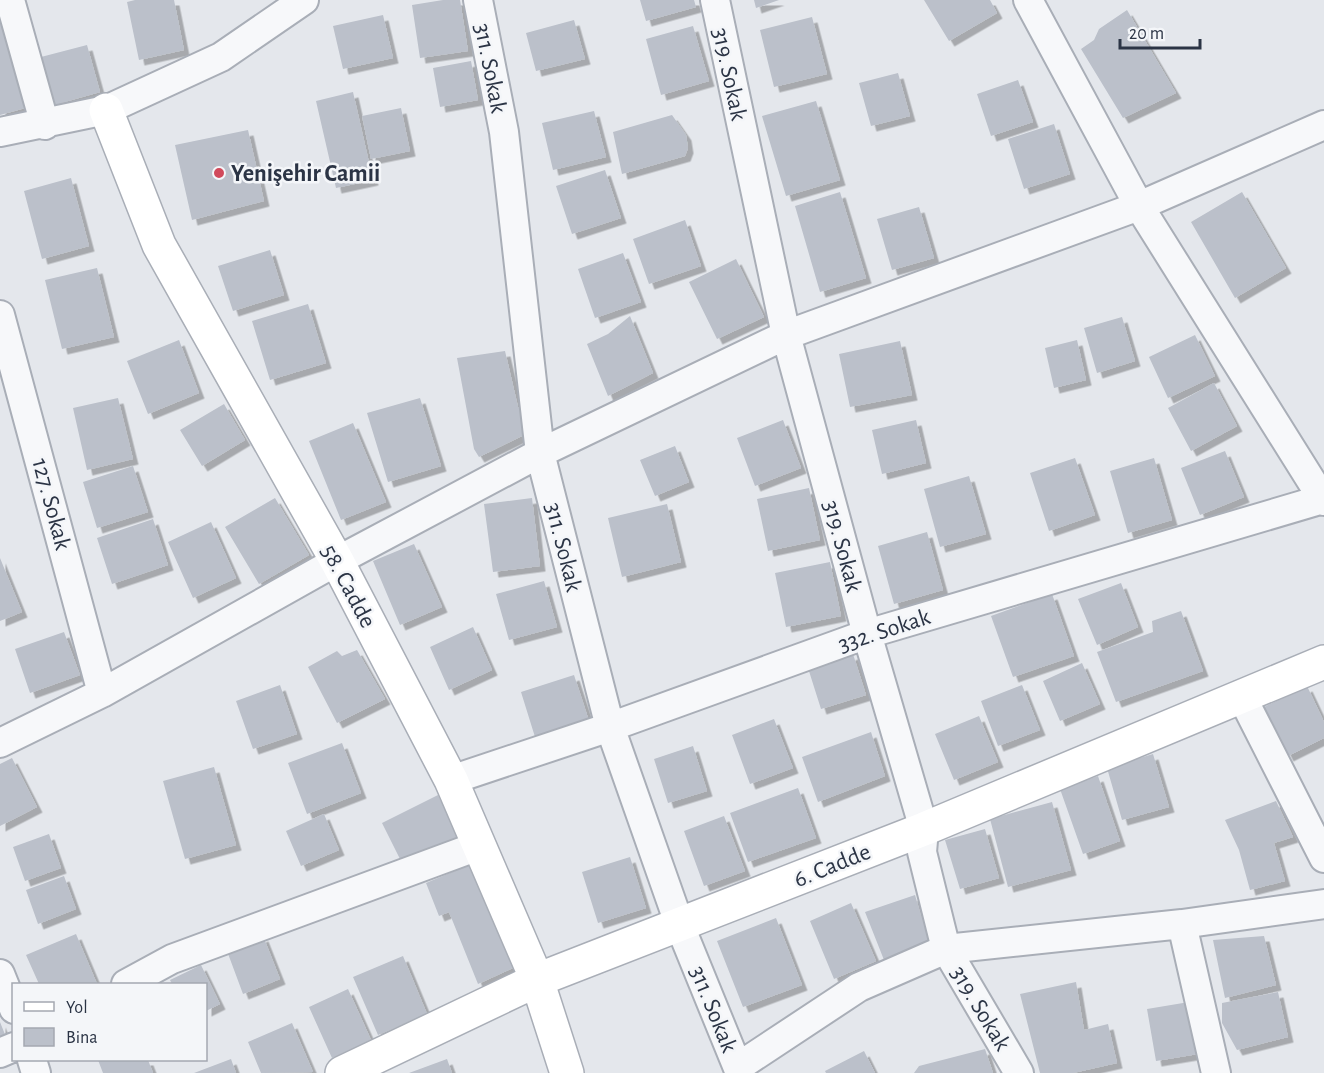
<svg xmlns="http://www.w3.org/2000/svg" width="1324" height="1073" font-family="'Alegreya Sans',sans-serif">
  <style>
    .building { fill: #bbc0ca; filter: url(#shadow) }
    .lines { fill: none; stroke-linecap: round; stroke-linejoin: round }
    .street-casing { stroke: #a9aeb7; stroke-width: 32 }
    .secondary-casing { stroke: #a9aeb7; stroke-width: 36 }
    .street { stroke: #f7f8fa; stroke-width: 28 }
    .secondary { stroke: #fff; stroke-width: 33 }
    .poi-dot { fill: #d1495b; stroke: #f4f6f9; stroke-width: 2 }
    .labels { text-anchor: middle; stroke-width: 5; stroke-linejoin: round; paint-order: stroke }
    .street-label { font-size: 24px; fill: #2b3445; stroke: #f4f6f9 }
    .poi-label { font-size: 24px; font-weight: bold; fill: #2b3445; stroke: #f4f6f9; text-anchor: start }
  </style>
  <defs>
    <filter id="shadow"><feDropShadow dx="5.5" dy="5.5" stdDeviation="0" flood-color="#0004"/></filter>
  </defs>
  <rect width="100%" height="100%" fill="#e4e7ec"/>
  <path class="building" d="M135,0H174L184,50L139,60L127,2Z
    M443,0H460L468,51L420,58L412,5Z
    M640,0H694L696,7L646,21Z
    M754,0H779L756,8Z
    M924,0H990L997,13L949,41Z
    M1127,10L1176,93L1123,118L1081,49L1094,40L1099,29Z
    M383,15L393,58L343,69L333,26Z
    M812,17L827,74L774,87L760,30Z
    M574,20L585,59L536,71L526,33Z
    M2,22L25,108L0,115V23Z
    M693,26L709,81L661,95L646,39Z
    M87,45L100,92L54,105L41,57Z
    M471,61L478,100L440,107L433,68Z
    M898,73L910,116L871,126L859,83Z
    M1018,80L1033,122L991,136L977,94Z
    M353,92L373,180L336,188L316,101Z
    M816,101L840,180L786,196L762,116Z
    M401,108L410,151L371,159L362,116Z
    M594,111L606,157L553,170L542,123Z
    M672,115L686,135L688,148L685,156L622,174L613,132Z
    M1054,124L1070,174L1024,189L1008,139Z
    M248,130L264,201L192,220L175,145Z
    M605,170L621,218L572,234L556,186Z
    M71,178L89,246L42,259L24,191Z
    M840,192L866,278L820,292L795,206Z
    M1242,192L1286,268L1235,298L1191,222Z
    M919,207L934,258L892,270L877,219Z
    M685,220L701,266L649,284L633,239Z
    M270,250L284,295L233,311L218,266Z
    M623,253L641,302L595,318L578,269Z
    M736,259L764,317L717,339L689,282Z
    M97,268L114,337L62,349L45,280Z
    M308,304L326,363L270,380L252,321Z
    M630,316L653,373L608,396L587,344L608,334Z
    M1122,317L1135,361L1097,373L1084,328Z
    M1195,335L1215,376L1168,398L1149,357Z
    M179,340L199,393L148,414L127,361Z
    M1077,340L1086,380L1054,388L1045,348Z
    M900,341L912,395L850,407L839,354Z
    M505,351L518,407L524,411L526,434L479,457L474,449L457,358Z
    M1214,383L1237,426L1191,451L1168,408Z
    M118,398L133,459L87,470L73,408Z
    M420,398L441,466L388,482L367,413Z
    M224,404L245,440L202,466L180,430Z
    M783,420L801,468L755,486L737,438Z
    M916,420L926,463L882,474L872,430Z
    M353,423L386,502L341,520L309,441Z
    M675,446L689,482L655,496L640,460Z
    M1225,451L1244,497L1200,515L1181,468Z
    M1075,458L1095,515L1049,531L1030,473Z
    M1154,458L1172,520L1128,533L1110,471Z
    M133,466L148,512L97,528L83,482Z
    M969,476L986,534L940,547L924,489Z
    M809,488L820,540L768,551L757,499Z
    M275,498L309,555L259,584L225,527Z
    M532,498L540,566L493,572L484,504Z
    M667,504L681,562L622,577L608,518Z
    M153,519L168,565L112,584L97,538Z
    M211,522L236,578L193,598L168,542Z
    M927,532L943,590L894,604L878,546Z
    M414,544L442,607L400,625L373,561Z
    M0,558L22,612L0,621Z
    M830,562L841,616L786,627L775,573Z
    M544,581L557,627L509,640L496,594Z
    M1121,583L1138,627L1097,645L1078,599Z
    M1052,594L1074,656L1013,677L991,616Z
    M1181,611L1203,671L1116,702L1097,652L1153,632L1152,621Z
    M473,627L492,670L449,690L430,647Z
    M64,632L80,675L30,693L15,649Z
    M357,650L385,699L337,723L308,667L337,651L342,656Z
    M853,654L866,695L821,709L808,668Z
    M1082,663L1100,704L1060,721L1043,681Z
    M574,675L589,721L535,737L521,692Z
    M280,685L297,734L253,749L236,701Z
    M1022,685L1040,730L998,746L981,701Z
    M1307,686L1324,722V738L1288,756L1264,707Z
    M979,716L998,762L954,780L935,734Z
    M774,719L793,768L750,784L732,735Z
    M871,732L885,776L818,802L802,757Z
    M342,743L361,793L307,814L288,763Z
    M693,746L707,791L668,803L654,759Z
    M1153,754L1169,807L1122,820L1107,768Z
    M12,758L37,807L0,826V764Z
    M214,767L236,845L185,859L163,781Z
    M1098,776L1120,841L1083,854L1060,789Z
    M798,788L816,838L748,862L730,813Z
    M438,795L459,837L403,865L382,823Z
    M1276,801L1293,837L1274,843L1285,881L1250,890L1239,850L1225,820Z
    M1052,802L1071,870L1008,887L990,819Z
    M324,814L339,850L301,866L286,831Z
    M724,816L745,871L704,886L684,831Z
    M985,829L999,878L960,889L945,840Z
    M49,834L61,868L25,881L13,847Z
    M630,857L646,908L598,923L582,872Z
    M474,863L515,967L478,984L449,912L439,916L426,883Z
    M64,876L76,909L38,924L26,890Z
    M915,895L929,943L884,960L865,912Z
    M851,903L876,961L834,979L810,921Z
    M776,918L802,985L743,1007L717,941Z
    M76,934L97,984H39L26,955Z
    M263,936L280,979L243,994L227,951Z
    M1264,936L1276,985L1225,998L1213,940Z
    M403,956L427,1014L378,1035L353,977Z
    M201,965L220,1004L206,1011V984H172L170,980Z
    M1076,982L1084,1030L1108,1024L1117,1063L1073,1073H1040L1020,994Z
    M348,989L371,1040L332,1058L309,1007Z
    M1278,992L1288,1037L1237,1050L1222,1023V1003Z
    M1189,1002L1198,1054L1156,1061L1147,1009Z
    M0,1022L6,1037L0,1040Z
    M292,1023L313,1072L261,1073L248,1042Z
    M985,1049L993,1073H914L919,1066Z
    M864,1051L875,1073H826L825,1071Z
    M231,1059L236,1073H194Z
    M447,1059L452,1073H409Z
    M98,1060H148L153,1073H103Z"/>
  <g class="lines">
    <defs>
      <path id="street" d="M10,0L45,125
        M478,0L504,132L540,453L610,727L680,926L740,1073
        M715,0L786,335L867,634L924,829L922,852L946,949L1019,1073
        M1028,0L1139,206L1324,501
        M0,132L106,110L221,57L304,0
        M0,315L102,693
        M1241,695L1324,858
        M0,743L102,693L337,561L540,453L786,335L1139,206L1324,125
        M451,780L610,727L867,634L1323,499
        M1182,924L1216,1073
        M0,974L14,1009
        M126,984L172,959L478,846
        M0,1053L14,1047
        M32,1060L36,1073
        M738,1067L859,987L946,949L1182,924L1324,904"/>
      <path id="secondary" d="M106,110L159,245L337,561L451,780L537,980L567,1073
        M342,1073L537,980L924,829L1324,662"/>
    </defs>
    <use href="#street" class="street-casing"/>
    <use href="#secondary" class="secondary-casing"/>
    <use href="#street" class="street"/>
    <use href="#secondary" class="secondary"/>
  </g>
  <circle class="poi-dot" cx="219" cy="173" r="6"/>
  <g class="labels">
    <g class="street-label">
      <text transform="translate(491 68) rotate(79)" y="8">311. Sokak</text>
      <text transform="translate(730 74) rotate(78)" y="8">319. Sokak</text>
      <text transform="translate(52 504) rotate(75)" y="8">127. Sokak</text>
      <text transform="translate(843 546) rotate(75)" y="8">319. Sokak</text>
      <text transform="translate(564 547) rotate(76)" y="8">311. Sokak</text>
      <text transform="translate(349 586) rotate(62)" y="8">58. Cadde</text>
      <text transform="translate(884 630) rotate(-18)" y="8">332. Sokak</text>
      <text transform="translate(832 865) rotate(-22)" y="8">6. Cadde</text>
      <text transform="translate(981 1008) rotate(59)" y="8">319. Sokak</text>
      <text transform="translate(714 1009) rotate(68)" y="8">311. Sokak</text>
    </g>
    <g class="poi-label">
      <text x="231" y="181">Yenişehir Camii</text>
    </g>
  </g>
  <rect x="12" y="983" width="195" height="78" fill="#f4f6f9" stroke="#a4a8b1" stroke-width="1.5"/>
  <rect x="24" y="1002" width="30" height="9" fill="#ffffff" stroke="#a4a8b1" stroke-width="1.5"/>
  <text x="66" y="1013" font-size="18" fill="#2b3445">Yol</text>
  <rect x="24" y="1028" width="30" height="18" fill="#bbc0ca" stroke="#a4a8b1" stroke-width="1.5"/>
  <text x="66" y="1043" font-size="18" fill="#2b3445">Bina</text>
  <path d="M1120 39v9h80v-9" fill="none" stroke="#2b3445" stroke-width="3"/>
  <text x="1129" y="39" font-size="18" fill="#2b3445" stroke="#f4f6f9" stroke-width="4.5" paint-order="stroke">20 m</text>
</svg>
